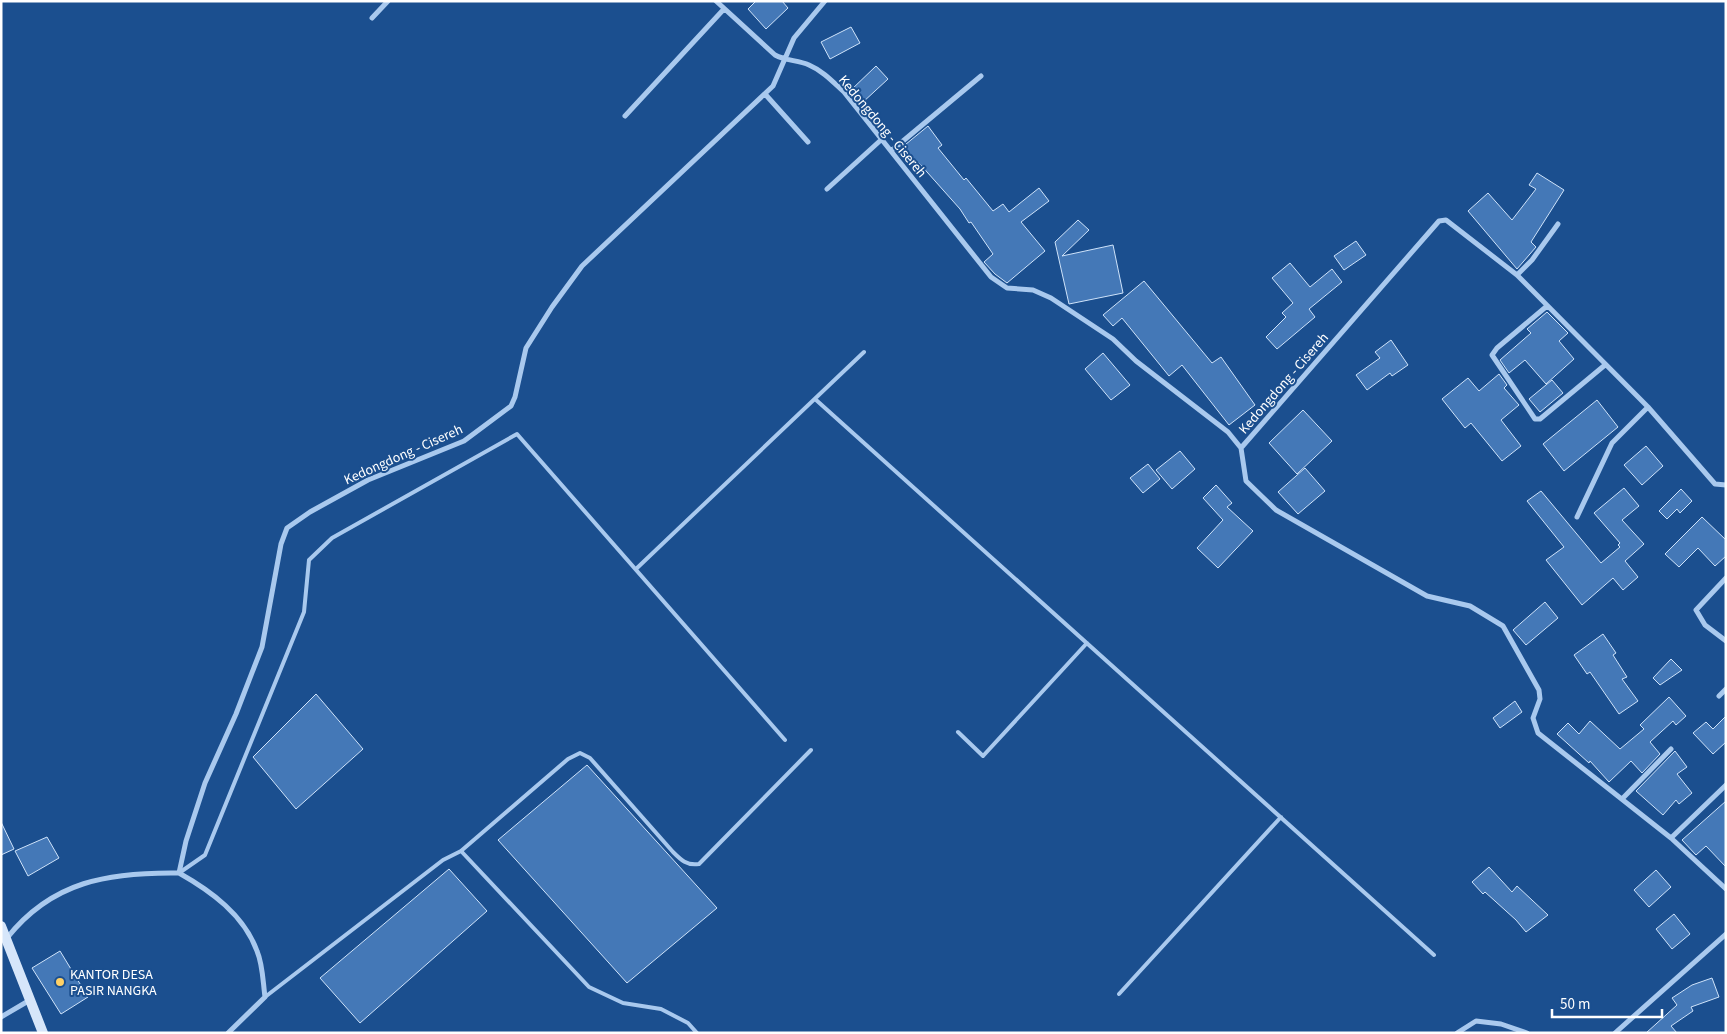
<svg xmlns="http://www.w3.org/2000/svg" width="1727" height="1034" font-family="'Source Sans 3',sans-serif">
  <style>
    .building { fill: #4478b7; stroke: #cfe3fa }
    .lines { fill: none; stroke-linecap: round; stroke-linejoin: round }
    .lane { stroke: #a9c9ee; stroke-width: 4 }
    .street { stroke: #a9c9ee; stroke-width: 5 }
    .secondary { stroke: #d6e6fa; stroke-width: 10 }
    .poi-dot { fill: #ffd166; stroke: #1b4f8f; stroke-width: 2 }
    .labels { text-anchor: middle; stroke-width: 4; stroke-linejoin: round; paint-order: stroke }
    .street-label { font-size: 14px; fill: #fff; stroke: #1b4f8f }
    .poi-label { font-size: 14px; fill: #fff; stroke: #1b4f8f; text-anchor: start }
  </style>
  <rect width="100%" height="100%" fill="#1b4f8f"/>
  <path class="building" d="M756,1H782L788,8L766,29L748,9Z
    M851,27L860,43L830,59L821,42Z
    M876,66L888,79L862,103L850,91Z
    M928,126L942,145L938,148L964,180L966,178L993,211L1003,204L1009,212L1039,188L1049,201L1021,222L1045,251L1007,283L995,274L984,262L993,254L971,222L969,223L960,209L919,163L913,167L900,149Z
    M1537,173L1564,190L1531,242L1536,247L1517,269L1468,211L1488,193L1512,220L1536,189L1529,185Z
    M1078,220L1089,230L1062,256L1113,245L1123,293L1069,304L1055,242Z
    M1356,241L1366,255L1344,270L1334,256Z
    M1290,263L1310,287L1332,269L1342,282L1309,309L1315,317L1277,349L1266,337L1286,317L1282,313L1293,303L1272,278Z
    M1144,281L1212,363L1221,357L1255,405L1229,425L1182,365L1169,376L1122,318L1113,326L1103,315Z
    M1547,312L1568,333L1559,341L1574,359L1546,384L1525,360L1509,373L1500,360L1531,333L1527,329Z
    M1391,340L1408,365L1392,376L1390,373L1367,390L1356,375L1380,358L1375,352Z
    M1103,353L1130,385L1111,400L1085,369Z
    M1499,374L1507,385L1504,388L1519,405L1501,420L1521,446L1502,461L1471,423L1465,428L1442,399L1468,378L1479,391Z
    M1552,380L1563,393L1540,412L1529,399Z
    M1597,400L1618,427L1564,471L1543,444Z
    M1303,410L1332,441L1297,474L1269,443Z
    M1646,446L1663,466L1642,485L1624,465Z
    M1180,451L1195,469L1172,489L1156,470Z
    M1148,464L1160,479L1143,493L1130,478Z
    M1305,468L1325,491L1298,514L1278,492Z
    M1216,485L1232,503L1227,507L1253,531L1218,568L1197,548L1223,520L1203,498Z
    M1624,488L1639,506L1622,520L1644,544L1625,561L1638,577L1623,590L1613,578L1582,605L1546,560L1564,547L1527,501L1541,491L1601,563L1620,547L1618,545L1620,543L1594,513Z
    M1681,489L1692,501L1680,513L1677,509L1667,519L1659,511Z
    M1702,517L1726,540V556L1715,566L1698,548L1679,567L1665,554Z
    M1545,602L1558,618L1526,645L1513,630Z
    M1603,634L1616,653L1613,655L1627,677L1622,679L1638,701L1619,714L1590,672L1587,674L1574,655Z
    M1671,659L1682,670L1660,685L1653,678Z
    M316,694L363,749L296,809L253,757Z
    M1669,697L1686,716L1676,725L1673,721L1650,742L1660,754L1642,773L1631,761L1609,782L1590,761L1589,763L1557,734L1568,723L1579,734L1590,721L1620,749L1644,729L1640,725Z
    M1515,701L1522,712L1500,728L1493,718Z
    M1726,716V742L1713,754L1693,733L1706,722L1713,729Z
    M1675,751L1687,767L1677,774L1692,793L1679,804L1676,800L1663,815L1636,791Z
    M587,765L717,908L627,983L498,840Z
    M1726,801V867L1706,846L1696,855L1682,840Z
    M1,822L14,849L1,855Z
    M47,837L59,858L28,876L15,851Z
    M1489,867L1512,892L1517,886L1548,915L1526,932L1516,920L1485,892L1483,894L1472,882Z
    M449,869L487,911L360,1023L320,978Z
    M1656,870L1671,887L1649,907L1634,890Z
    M1674,914L1690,934L1672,949L1656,929Z
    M60,951L88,997L61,1014L32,968Z
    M1712,978L1719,997L1691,1007L1693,1011L1671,1026L1677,1033H1646L1677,1005L1672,998L1692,985Z"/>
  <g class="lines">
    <path class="lane" d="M815,399L1434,955
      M636,569L864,352
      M958,732L983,756L1087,643
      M461,851L568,759L580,753L590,758L673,852C681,860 687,866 699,864L811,750
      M179,873L205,855L304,612L309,560L332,538L517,434L785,740
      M1119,994L1281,817
      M265,997L443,860L461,851L589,987L623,1003L661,1009L688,1023L697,1033"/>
    <path class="street" d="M716,1L775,55C786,61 798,60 809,65C823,71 833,82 844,92L991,277L1007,288L1033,290L1051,298L1113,339L1136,361L1228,432L1241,448L1439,221L1446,220L1517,275L1648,407L1715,484L1726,485
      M372,18L388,1
      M765,94L808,142
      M625,116L724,9
      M891,151L981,76
      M827,189L882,139
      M1517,275L1532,260L1558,224
      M1547,306L1497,348L1492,355L1535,419H1540L1605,365
      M1241,448L1246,481L1276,510L1427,596L1470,606L1503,626L1539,690L1540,699L1533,718L1538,733L1671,838L1726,889
      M1577,517L1612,443L1648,407
      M1726,578L1696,610L1705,625L1726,641
      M1719,696L1726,689
      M1622,799L1671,749
      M1671,838L1726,785
      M7,938C52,881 109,872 179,873
      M1,1017L30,1000
      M228,1033L265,997C263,983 263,965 257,951C244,915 211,891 179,873L186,841L205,783L236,714L262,647L281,544L287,528L310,512L368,480L464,441L511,406L515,397L526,348L552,307L582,266L773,86L794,38L825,1
      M1457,1033L1476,1021L1501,1024L1527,1033
      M1615,1033L1726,934"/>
    <path class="secondary" d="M1,926L43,1033"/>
  </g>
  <circle class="poi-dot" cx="60" cy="982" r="5"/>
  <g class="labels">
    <g class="street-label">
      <text transform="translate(883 126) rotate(50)" y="5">Kedongdong - Cisereh</text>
      <text transform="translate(1283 383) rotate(-49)" y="5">Kedongdong - Cisereh</text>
      <text transform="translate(403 454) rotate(-24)" y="5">Kedongdong - Cisereh</text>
    </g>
    <g class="poi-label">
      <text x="70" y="979">KANTOR DESA<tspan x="70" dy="16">PASIR NANGKA</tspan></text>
    </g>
  </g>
  <rect width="1727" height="1034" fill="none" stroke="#ffffff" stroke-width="5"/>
  <path d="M1552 1009v8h110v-8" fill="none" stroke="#ffffff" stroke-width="2.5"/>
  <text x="1560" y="1009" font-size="15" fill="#ffffff" stroke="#1b4f8f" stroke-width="4" paint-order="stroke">50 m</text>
</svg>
